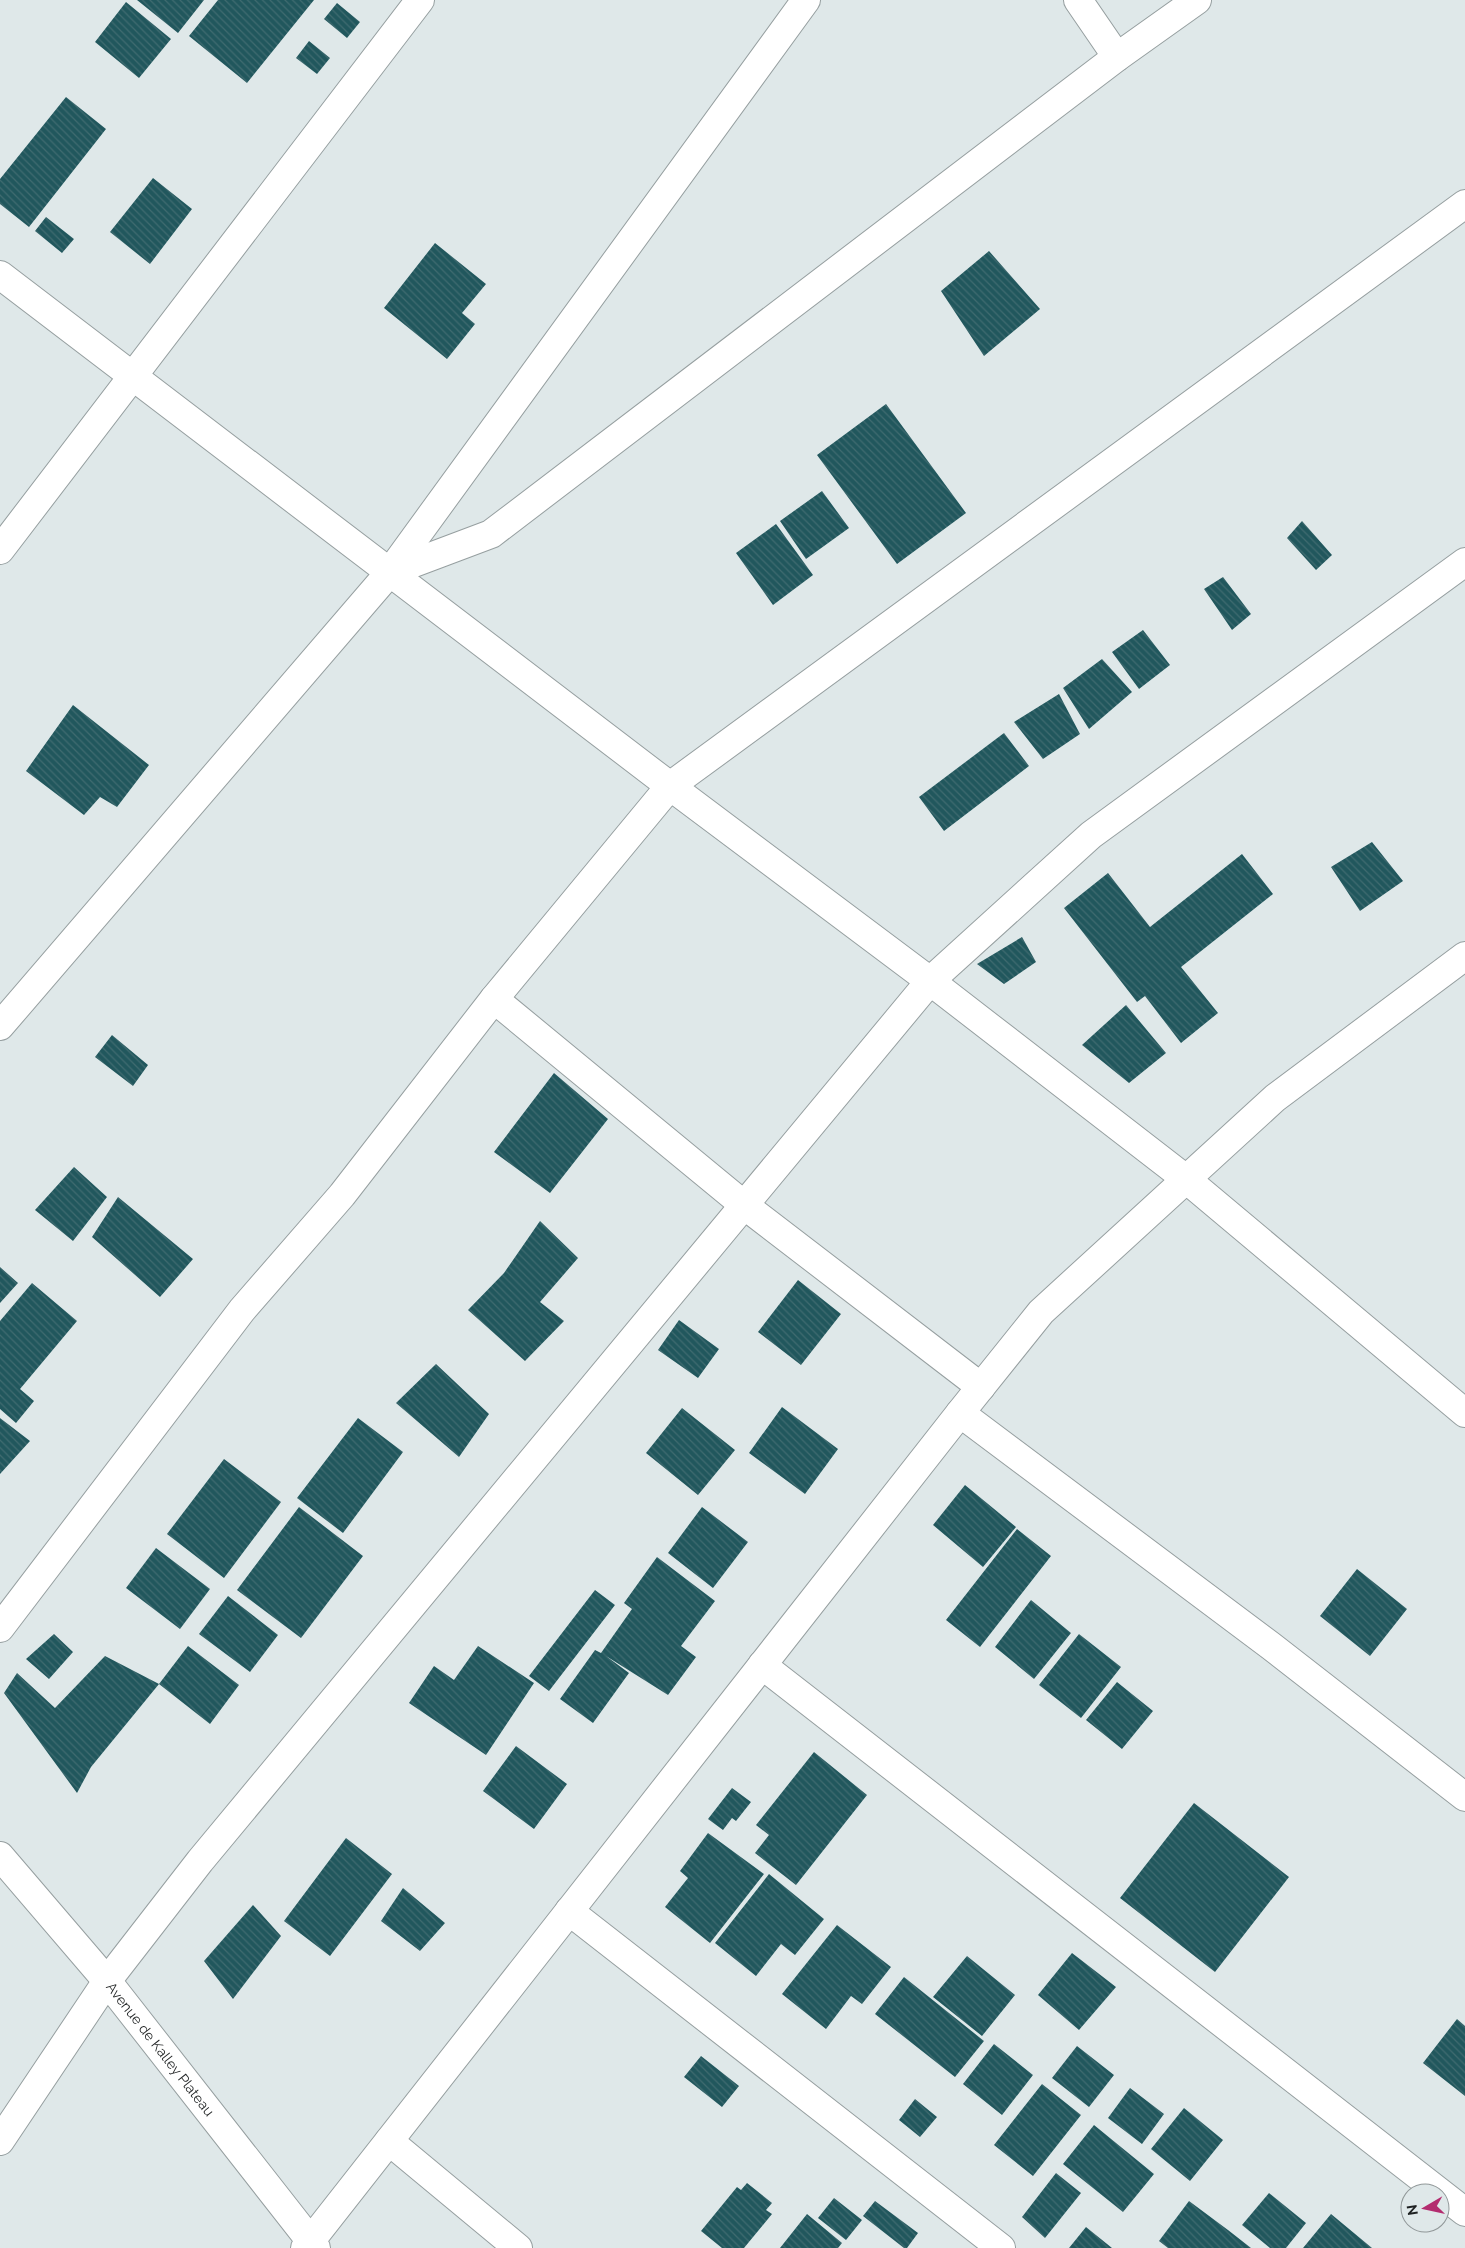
<svg xmlns="http://www.w3.org/2000/svg" width="1465" height="2248" font-family="Raleway,sans-serif">
  <style>
    .building { fill: url(#building-back-hatch) }
    .lines { fill: none; stroke-linecap: round; stroke-linejoin: round }
    .minor-casing { stroke: #969fa0; stroke-width: 30 }
    .minor { stroke: #fff; stroke-width: 28 }
    .labels { text-anchor: middle; stroke-width: 5; stroke-linejoin: round; paint-order: stroke }
    .street-label { font-size: 14px; fill: #1d2021; stroke: #dfe8e9 }
  </style>
  <defs>
    <pattern id="building-back-hatch" width="6" height="6" patternUnits="userSpaceOnUse" patternTransform="scale(1.25)"><rect width="6" height="6" fill="#21575d"/><path d="M-1 5l2 2M0 0l6 6M5-1l2 2" fill="none" stroke="#406b70"/></pattern>
  </defs>
  <rect width="100%" height="100%" fill="#dfe8e9"/>
  <path class="building" d="M137,0H204L178,33Z
    M218,0H314L247,83L189,36Z
    M126,2L171,39L139,78L95,42Z
    M337,3L360,22L347,38L324,19Z
    M309,41L330,58L317,74L296,58Z
    M66,97L106,129L29,227L0,204V179Z
    M153,178L192,209L150,264L110,232Z
    M46,217L74,239L62,253L35,231Z
    M435,243L486,284L462,313L475,324L447,359L384,308Z
    M989,251L1040,309L984,356L941,291Z
    M886,404L966,513L897,564L817,455Z
    M822,491L849,528L806,559L780,521Z
    M1302,521L1332,555L1316,570L1287,538Z
    M776,524L813,575L773,605L736,553Z
    M1223,577L1251,614L1232,630L1204,589Z
    M1143,630L1170,665L1139,689L1112,652Z
    M1102,659L1132,692L1089,729L1063,688Z
    M1059,694L1080,734L1043,759L1014,722Z
    M73,705L149,765L117,807L100,797L84,815L26,771Z
    M1004,733L1029,766L944,831L919,797Z
    M1372,842L1403,881L1360,911L1331,867Z
    M1242,854L1273,894L1181,967L1218,1013L1181,1043L1145,996L1137,1002L1064,908L1108,873L1150,927Z
    M1022,937L1036,962L1004,984L977,964Z
    M1126,1005L1166,1053L1129,1083L1082,1045Z
    M112,1035L148,1065L133,1086L95,1057Z
    M554,1073L608,1119L550,1193L494,1152Z
    M74,1167L107,1197L73,1241L35,1210Z
    M118,1197L193,1259L160,1297L92,1237Z
    M540,1221L578,1258L540,1302L564,1321L525,1361L468,1310L504,1273Z
    M0,1267L18,1283L0,1303Z
    M798,1280L841,1314L801,1365L758,1332Z
    M32,1283L77,1321L20,1389L34,1401L16,1423L0,1409V1321Z
    M679,1320L719,1349L698,1378L658,1350Z
    M436,1364L489,1414L459,1457L396,1403Z
    M782,1407L838,1449L805,1494L749,1453Z
    M682,1408L735,1450L698,1495L646,1453Z
    M0,1418L30,1441L0,1474Z
    M358,1418L403,1452L343,1533L297,1498Z
    M224,1459L281,1502L224,1578L167,1534Z
    M965,1485L1016,1527L983,1567L933,1525Z
    M299,1507L363,1556L301,1638L237,1590Z
    M702,1507L748,1542L713,1588L668,1553Z
    M1017,1529L1051,1556L980,1647L946,1620Z
    M156,1548L210,1589L180,1629L126,1588Z
    M657,1557L715,1601L681,1646L696,1657L668,1695L606,1656L629,1673L593,1723L560,1699L595,1650L601,1653L632,1609L624,1603Z
    M1357,1569L1407,1609L1370,1656L1320,1616Z
    M595,1590L615,1605L549,1691L529,1676Z
    M228,1596L278,1635L250,1672L199,1634Z
    M1031,1600L1071,1633L1034,1679L995,1647Z
    M54,1634L73,1652L49,1679L26,1659Z
    M1079,1634L1121,1667L1081,1718L1039,1685Z
    M188,1646L239,1685L210,1724L159,1684Z
    M478,1646L534,1683L486,1755L409,1703L434,1666L454,1680Z
    M105,1656L159,1684L91,1767L77,1793L4,1693L17,1673L55,1708Z
    M1117,1682L1153,1711L1122,1749L1086,1720Z
    M516,1746L567,1784L534,1829L483,1791Z
    M814,1752L867,1795L796,1885L755,1853L769,1835L756,1825Z
    M732,1788L751,1802L736,1821L732,1818L723,1830L708,1819Z
    M1194,1803L1289,1877L1215,1972L1120,1898Z
    M708,1833L764,1874L710,1943L665,1907L688,1878L680,1871Z
    M346,1838L392,1874L330,1956L284,1921Z
    M769,1874L824,1919L795,1955L781,1944L756,1976L715,1943Z
    M403,1888L445,1923L420,1951L381,1921Z
    M253,1905L281,1936L233,1999L204,1961Z
    M837,1925L891,1967L862,2004L851,1996L826,2029L782,1994Z
    M1072,1953L1116,1987L1079,2030L1038,1995Z
    M967,1956L1015,1995L982,2036L933,1997Z
    M904,1977L984,2041L955,2077L875,2014Z
    M1457,2019L1465,2026V2096L1423,2063Z
    M994,2044L1033,2075L1002,2115L963,2084Z
    M1077,2046L1114,2075L1089,2107L1052,2078Z
    M701,2056L739,2086L722,2107L684,2077Z
    M1042,2084L1081,2115L1033,2176L994,2145Z
    M1130,2088L1164,2114L1142,2144L1108,2118Z
    M915,2099L937,2117L920,2137L899,2120Z
    M1184,2108L1223,2140L1190,2181L1151,2149Z
    M1094,2125L1154,2174L1123,2212L1063,2164Z
    M1056,2173L1081,2193L1045,2238L1022,2217Z
    M747,2183L772,2203L766,2210L772,2214L744,2248H722L701,2231L737,2187L741,2190Z
    M1269,2193L1306,2223L1286,2248H1270L1242,2225Z
    M834,2198L862,2220L846,2240L818,2218Z
    M875,2201L918,2233L907,2248H904L863,2216Z
    M1189,2201L1228,2230L1251,2248H1168L1159,2241Z
    M807,2214L842,2243L838,2248H780Z
    M1331,2214L1372,2248H1303Z
    M1086,2227L1112,2248H1069Z"/>
  <g class="lines">
    <defs>
      <g id="minor">
        <path d="M1078,0L1117,57"/>
        <path d="M0,275L670,786L930,981L1186,1179L1465,1413"/>
        <path d="M0,550L420,0"/>
        <path d="M390,572L491,534L1117,57L1197,0"/>
        <path d="M494,999L744,1205L981,1387"/>
        <path d="M0,1026L390,572L806,0"/>
        <path d="M960,1413L1271,1646L1465,1797"/>
        <path d="M0,1628L242,1310L342,1195L494,999L670,786L1465,204"/>
        <path d="M762,1665L1465,2212"/>
        <path id="s1" d="M0,1856L107,1981L316,2248"/>
        <path d="M569,1911L1001,2248"/>
        <path d="M0,2141L107,1981L200,1861L930,981L1091,835L1465,562"/>
        <path d="M389,2141L518,2248"/>
        <path d="M305,2248L960,1413L1041,1312L1275,1098L1465,956"/>
      </g>
    </defs>
    <use href="#minor" class="minor-casing"/>
    <use href="#minor" class="minor"/>
  </g>
  <g class="labels">
    <g class="street-label">
      <text dy="5" stroke="none"><textPath href="#s1" startOffset="251">Avenue de Kalley Plateau</textPath></text>
    </g>
  </g>
  <g transform="translate(1425 2208) rotate(261)"><circle r="24" fill="#dfe8e9" stroke="#919899"/>
  <path d="M0-4L9 19L0 12L-9 19Z" fill="#b32c6f"/>
  <text y="-8" font-size="14" font-weight="bold" text-anchor="middle" fill="#1d2021">N</text>
  </g>
</svg>
